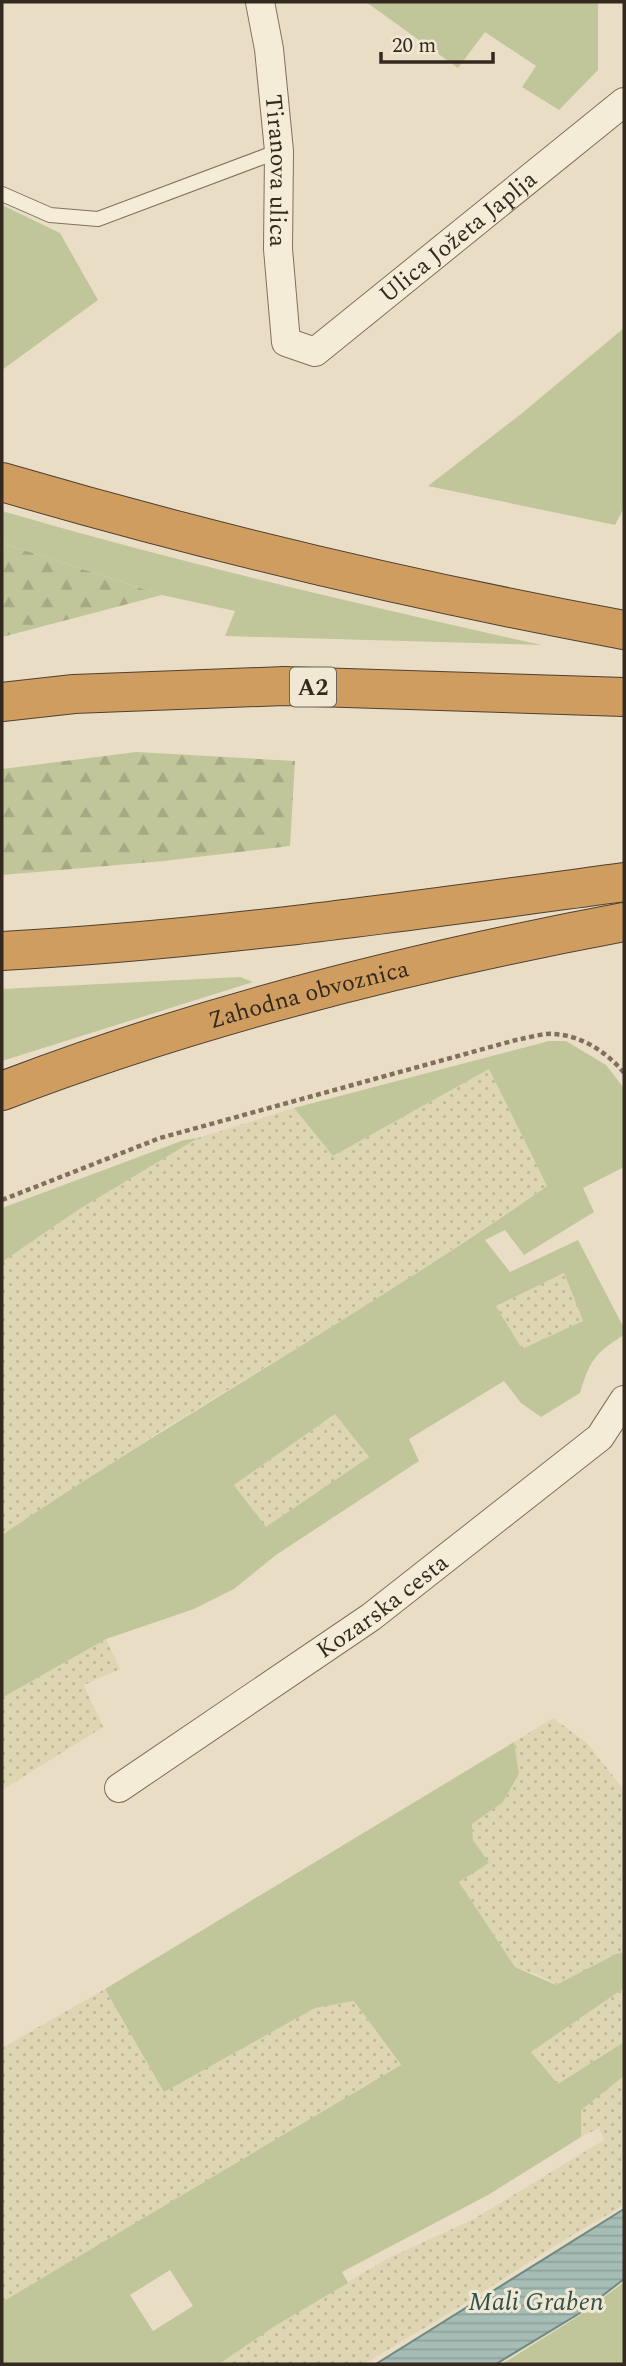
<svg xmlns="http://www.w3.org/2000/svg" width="626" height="2366" font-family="Spectral,serif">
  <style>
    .farmland { fill: url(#farmland-dots) }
    .grass { fill: #c1c69a; fill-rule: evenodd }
    .forest { fill: url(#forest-firs) }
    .water { fill: url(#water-rules); stroke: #6e8a83; stroke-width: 2 }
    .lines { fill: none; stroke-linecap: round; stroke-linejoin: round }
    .lane-casing { stroke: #82705d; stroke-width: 16 }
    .street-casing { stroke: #82705d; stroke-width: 30 }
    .highway-casing { stroke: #503f31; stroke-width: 40 }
    .path { stroke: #82705d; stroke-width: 4.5; stroke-dasharray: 5 3.5; stroke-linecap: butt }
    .lane { stroke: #f5ecd7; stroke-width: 14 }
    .street { stroke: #f5ecd7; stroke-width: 28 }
    .highway { stroke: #cf9d5f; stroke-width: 38 }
    .labels { text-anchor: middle; stroke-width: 6; stroke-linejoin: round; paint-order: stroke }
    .shield { fill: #f1e8d4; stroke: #6c6255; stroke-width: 2 }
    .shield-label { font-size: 23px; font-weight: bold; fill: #33291f }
    .street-label { font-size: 24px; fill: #33291f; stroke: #f1e8d4 }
    .water-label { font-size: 26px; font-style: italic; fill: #30524f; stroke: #f1e8d4 }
  </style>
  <defs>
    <pattern id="farmland-dots" width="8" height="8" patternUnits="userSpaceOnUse" patternTransform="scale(1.75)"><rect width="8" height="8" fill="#ded6b3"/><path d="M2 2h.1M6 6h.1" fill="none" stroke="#bfb89a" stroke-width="1.8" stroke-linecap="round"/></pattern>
    <pattern id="forest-firs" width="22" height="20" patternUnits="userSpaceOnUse" patternTransform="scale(1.75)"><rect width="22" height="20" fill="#c1c69a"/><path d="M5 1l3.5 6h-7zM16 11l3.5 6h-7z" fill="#a6aa84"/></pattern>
    <pattern id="water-rules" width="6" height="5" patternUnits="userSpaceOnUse" patternTransform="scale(1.75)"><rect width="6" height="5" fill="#a6bdb6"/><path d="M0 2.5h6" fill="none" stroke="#8fa29c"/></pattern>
  </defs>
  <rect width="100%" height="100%" fill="#e9dec5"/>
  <path class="farmland" d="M489,1069L547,1186L391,1290L164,1429L2,1535V1262L78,1210L198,1138L294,1108L333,1156Z
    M564,1273L583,1321L522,1350L496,1306Z
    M335,1414L370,1456L266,1528L234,1485Z
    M106,1639L120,1669L84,1685L103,1727L2,1790V1698Z
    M553,1718L587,1743L624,1790V1952L616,1954L557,1985L536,1974L515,1967L459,1882L488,1863L473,1840L472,1823L503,1802L519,1775L514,1742Z
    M624,1988V2042L558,2084L531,2052Z
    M105,1989L164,2091L315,2008L354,2001L401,2066L2,2302V2048Z
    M624,2076V2205L556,2245L456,2309L364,2364H219L275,2326L386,2259L472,2220L604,2140L599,2128L581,2137L580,2110Z"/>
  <path class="grass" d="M366,2H598V70L559,110L522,87L536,66L485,32L458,68Z
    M2,205L60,233L98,300L2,370Z
    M624,328V508L615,525L428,486L521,414Z
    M2,511C180,563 361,605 542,645L225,636L235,611L162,595L2,543Z
    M240,977L253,982L2,1061V989Z
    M549,1041H566L606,1065L624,1088V1167L583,1188L594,1212L524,1255L505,1230L485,1240L510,1272L578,1240L624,1328V1335C595,1353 590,1360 580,1393L541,1417L521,1403L504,1381L409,1439L419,1461L276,1555L234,1589L194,1609L106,1639L2,1698V1535C181,1414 370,1310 547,1186L489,1069L333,1156L294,1108ZM564,1273L583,1321L522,1349L496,1306ZM335,1414L369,1457L266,1527L234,1485Z
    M198,1138L78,1210L2,1262V1208L184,1140Z
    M514,1742L519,1774L503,1802L472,1824L473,1840L489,1863L459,1882L515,1967L556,1985L616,1954L624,1952V1988L531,2052L558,2084L624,2042V2076L581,2110V2137L488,2195L342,2272L348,2283L275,2326L219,2364H2V2302L401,2065L354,2001L315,2008L164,2092L105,1989ZM170,2270L193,2306L153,2331L130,2295Z
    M624,2282V2364H502L580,2315Z"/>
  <path class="forest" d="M2,543L162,595L2,637Z
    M136,752L295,761L290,846L164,861L2,875V769Z"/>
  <path class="water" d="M624,2209V2279L580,2313L496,2364H376Z"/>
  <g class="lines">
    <defs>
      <path id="lane" d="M2,194L50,215L98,219L279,151"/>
      <g id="street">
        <path id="s1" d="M260,2L269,49L279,151L278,249L286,342L315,352L624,102"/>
        <path id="s2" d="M119,1788L371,1617L600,1437L624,1400"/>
      </g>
      <g id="highway">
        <path d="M2,482C207,542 414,591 624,630"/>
        <path d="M2,702L74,694L284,686L624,697"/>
        <path d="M2,951C210,940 417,910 624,882"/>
        <path id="s3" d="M2,1091C200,1015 416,961 624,922"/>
      </g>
    </defs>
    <use href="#lane" class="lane-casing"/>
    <use href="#street" class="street-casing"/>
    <use href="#highway" class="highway-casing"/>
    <path class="path" d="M2,1200L160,1138L516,1040C528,1038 542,1033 554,1034C581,1035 608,1053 624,1073"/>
    <use href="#lane" class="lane"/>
    <use href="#street" class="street"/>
    <use href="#highway" class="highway"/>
  </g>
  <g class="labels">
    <rect class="shield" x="290" y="667.5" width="46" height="39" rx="5"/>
    <g class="shield-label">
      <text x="313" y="695">A2</text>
    </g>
    <g class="street-label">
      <text dy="8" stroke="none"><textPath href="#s1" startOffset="170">Tiranova ulica</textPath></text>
      <text dy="8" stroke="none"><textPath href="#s1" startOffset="556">Ulica Jožeta Japlja</textPath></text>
      <text dy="8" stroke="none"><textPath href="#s3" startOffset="322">Zahodna obvoznica</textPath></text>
      <text dy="8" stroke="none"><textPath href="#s2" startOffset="320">Kozarska cesta</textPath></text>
    </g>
    <g class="water-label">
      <text x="536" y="2310">Mali Graben</text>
    </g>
  </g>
  <rect width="626" height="2366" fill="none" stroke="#33291f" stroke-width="7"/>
  <path d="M381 52v10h112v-10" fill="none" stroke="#33291f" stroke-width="3.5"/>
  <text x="392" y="52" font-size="21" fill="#33291f" stroke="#f1e8d4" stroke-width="5" paint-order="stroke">20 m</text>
</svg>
